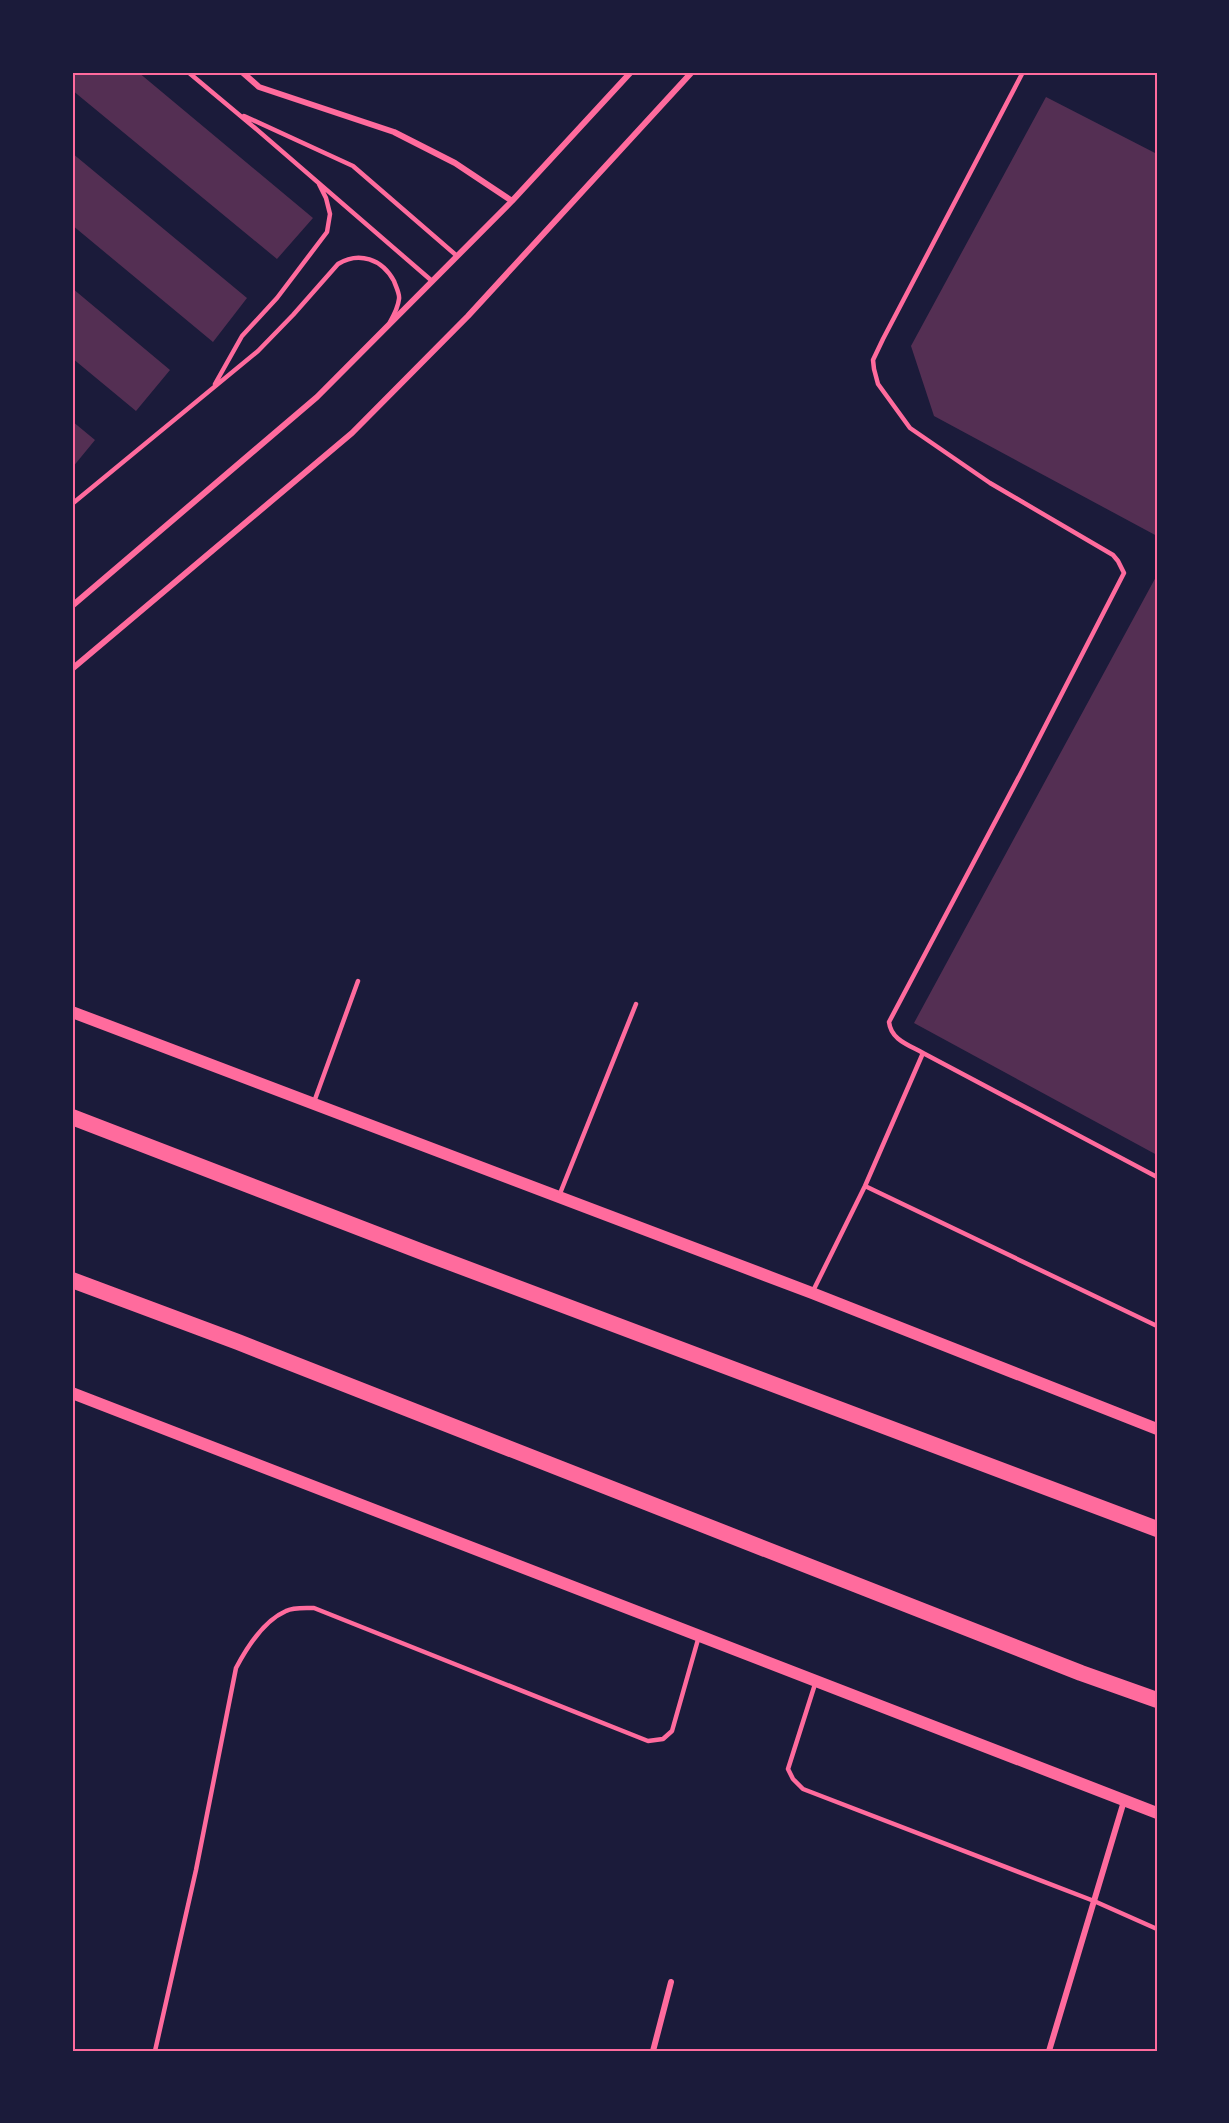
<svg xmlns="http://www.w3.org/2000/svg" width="1229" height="2123" font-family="'Source Sans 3',sans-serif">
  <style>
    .building { fill: #542f53 }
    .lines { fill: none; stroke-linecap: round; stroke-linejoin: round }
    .service { stroke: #ff6b9d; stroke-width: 4.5 }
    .minor { stroke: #ff6b9d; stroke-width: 6 }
    .secondary { stroke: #ff6b9d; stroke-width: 12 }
    .trunk { stroke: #ff6b9d; stroke-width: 16 }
    .neatline { fill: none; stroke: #ff6b9d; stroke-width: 2 }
  </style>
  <rect width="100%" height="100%" fill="#1b1b3a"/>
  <path class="building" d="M72,72H138L313,218L277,259L72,90Z
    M1046,97L1157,154V536L934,416L911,346Z
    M72,153L247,298L213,342L72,225Z
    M72,288L170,370L136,411L72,358Z
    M72,421L95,440L72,468Z
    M1157,575V1155L914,1023Z"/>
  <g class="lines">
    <path class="service" d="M188,72L255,128L432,281
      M244,116L353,166L457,256
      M215,384L242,336L277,298L327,232L330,214L326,198L319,184
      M72,504L258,351L293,315L338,264C359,251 382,259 394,281C396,287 400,294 399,299C398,308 394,315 390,322
      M923,1053L1157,1177
      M314,1102L358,981
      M865,1186L1157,1326
      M559,1196L636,1004
      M812,1293L865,1186L923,1053C909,1045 891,1040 889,1022L1021,773L1124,573L1118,561L1113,555L990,483L910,428L878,384L874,369L873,360L883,339L1023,72
      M816,1681L788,1769L793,1779L803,1789L1094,1901L1157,1929
      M155,2051L196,1870L236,1668C247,1647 263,1621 286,1611C293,1607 306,1608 314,1608L648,1741L663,1739L672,1731L699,1636"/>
    <path class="minor" d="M242,72L259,87L394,132L455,163L512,201
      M72,606L317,397L512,201L631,72
      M72,669L352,433L468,316L692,72
      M653,2051L671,1982
      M1049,2051L1124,1801"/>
    <path class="secondary" d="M72,1012L812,1293L1157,1429
      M72,1393L1157,1813"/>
    <path class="trunk" d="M72,1117L425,1253L1157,1529
      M72,1280L238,1342L1081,1673L1157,1700"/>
  </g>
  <rect width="1229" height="2123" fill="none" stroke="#1b1b3a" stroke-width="147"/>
  <rect x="74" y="74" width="1082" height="1976" class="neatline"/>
</svg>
